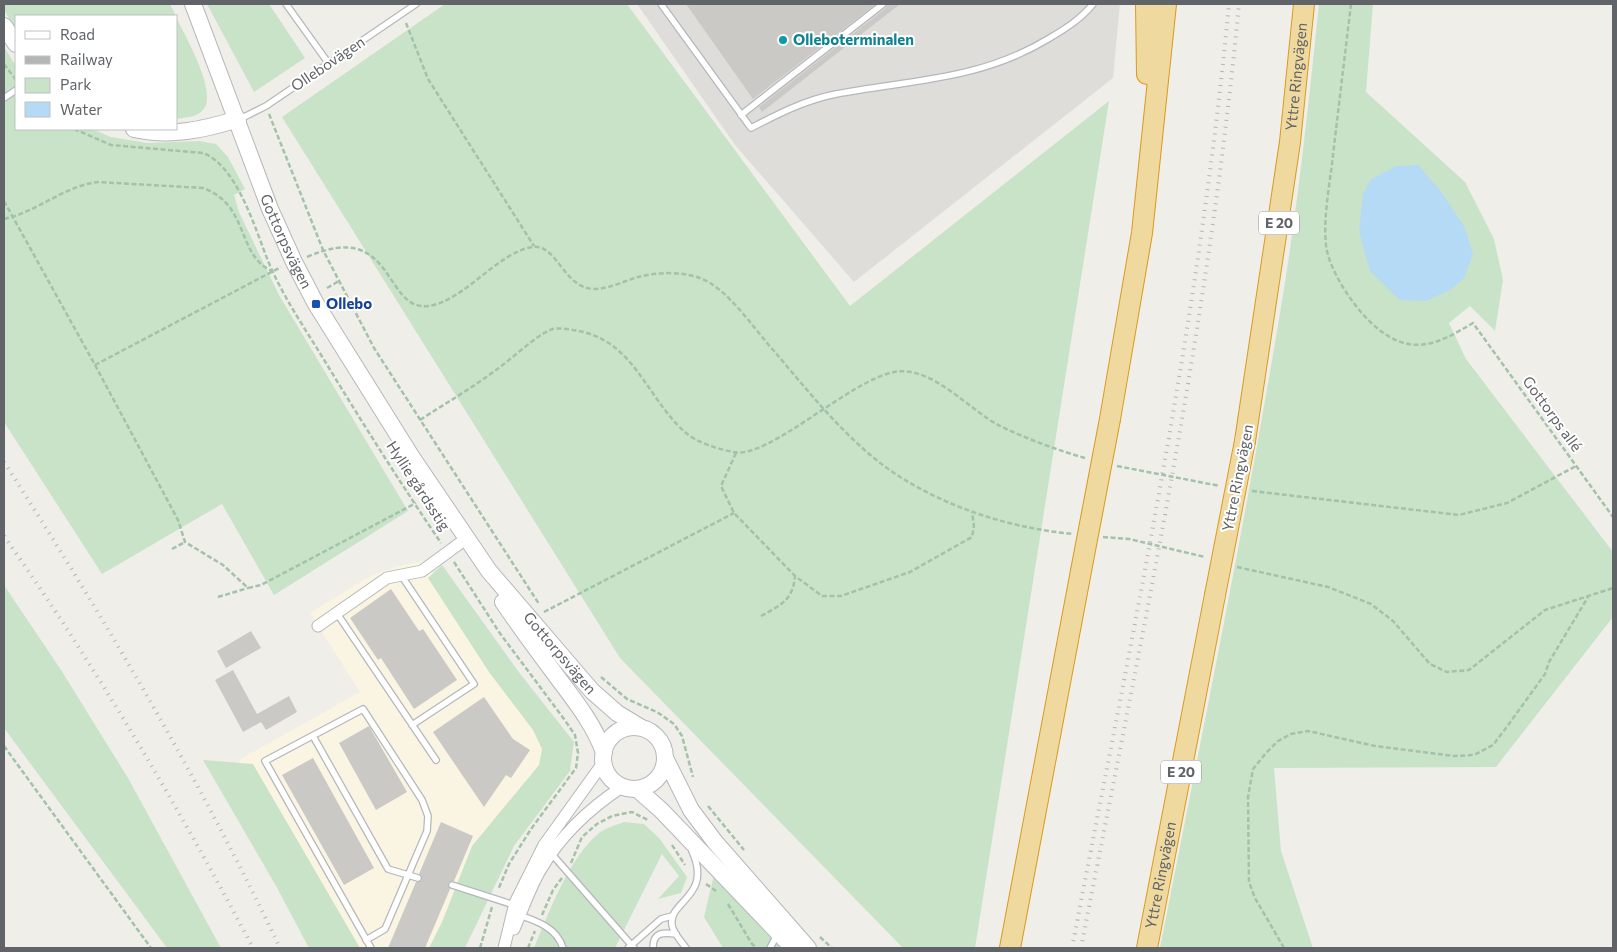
<svg xmlns="http://www.w3.org/2000/svg" width="1617" height="952" font-family="Commissioner,sans-serif">
  <style>
    .commercial { fill: #faf4e3 }
    .industrial { fill: #dfddda }
    .green { fill: #c9e3c9 }
    .water { fill: #b4daf5 }
    .building { fill: #cbc9c5 }
    .lines { fill: none; stroke-linecap: round; stroke-linejoin: round }
    .lane-casing { stroke: #b5b8bb; stroke-width: 8 }
    .street-casing { stroke: #b5b8bb; stroke-width: 13 }
    .secondary-casing { stroke: #b5b7bb; stroke-width: 18 }
    .highway-casing { stroke: #da9a1e; stroke-width: 22 }
    .path { stroke: #a2c2a9; stroke-width: 2.5; stroke-dasharray: 5 2.5; stroke-linecap: butt }
    .lane { stroke: #fff; stroke-width: 5.5 }
    .street { stroke: #fff; stroke-width: 11 }
    .secondary { stroke: #fff; stroke-width: 16 }
    .highway { stroke: #f0d99f; stroke-width: 20 }
    .rail { stroke: #b4b5b5; stroke-width: 4; stroke-dasharray: 1 6; stroke-linecap: butt }
    .highway-bridge-casing { stroke: #da9a1e; stroke-width: 22; stroke-linecap: butt }
    .highway-bridge { stroke: #f0d99f; stroke-width: 20 }
    .culture-dot { fill: #0f9aa8; stroke: #fff; stroke-width: 2 }
    .transit-dot { fill: #1a4fb4; stroke: #fff; stroke-width: 2 }
    .labels { text-anchor: middle; stroke-width: 4; stroke-linejoin: round; paint-order: stroke }
    .shield { fill: #fff; stroke: #909295; stroke-width: 1 }
    .shield-label { font-size: 14px; font-weight: bold; fill: #606367 }
    .culture-label { font-size: 15px; font-weight: bold; fill: #0d838f; stroke: #fff; text-anchor: start }
    .street-label { font-size: 15px; fill: #606367; stroke: #fff }
    .transit-label { font-size: 15px; font-weight: bold; fill: #164399; stroke: #fff; text-anchor: start }
  </style>
  <rect width="100%" height="100%" fill="#f0eee9"/>
  <path class="commercial" d="M423,561L537,720L549,748L446,948H330L231,768L246,756L360,692L310,613L372,575L402,565Z"/>
  <path class="industrial" d="M637,4H1120L1113,78L854,282L735,145Z"/>
  <path class="green" d="M4,4H170L176,16H16V30L4,10Z
    M207,4H269L305,58L254,92Z
    M445,4H627L850,306L1109,101L975,948H903L620,658L282,117Z
    M1319,4H1373L1366,92L1465,182L1494,239L1503,280L1495,331L1470,306L1449,323L1466,359L1613,552V617L1496,767L1274,768L1281,851L1313,948H1160C1201,739 1244,530 1279,319C1297,215 1308,109 1319,4Z
    M176,17C185,36 220,95 202,111C196,117 184,118 176,119Z
    M4,47L16,66V129H92L111,137L147,143L199,141L216,144L228,157L245,189L234,195L239,212L279,295L408,511L274,595L222,504L102,574L4,422Z
    M442,565L518,671L574,742L570,771L514,846L465,948H429L442,922L472,846L539,765L542,749L533,730L489,672L428,578Z
    M4,585L61,670L128,778L221,948H167L4,728Z
    M203,760L253,764L360,948H309L276,886Z
    M624,822L644,824L659,838L687,877L681,893L658,899L679,876L662,854L615,948H534C548,914 570,856 599,833C606,828 616,825 624,822Z
    M714,875L722,880L754,920L784,948H723L704,917Z"/>
  <path class="water" d="M1418,165L1439,189L1464,226L1473,254L1464,278L1450,290L1426,301L1400,300L1370,271L1359,231L1363,194L1371,179L1397,166Z"/>
  <path class="building" d="M686,4H876L753,99Z
    M888,4H900L762,112L759,107L886,8Z
    M391,589L419,631L423,629L457,680L414,709L381,658L378,660L350,618Z
    M251,631L261,648L226,668L217,651Z
    M233,670L257,714L289,696L297,712L266,730L261,722L243,732L215,680Z
    M484,697L513,739L530,750L511,778L506,775L484,807L433,732Z
    M369,726L407,792L376,810L339,743Z
    M313,758L374,868L344,885L282,775Z
    M441,822L473,836L454,881L448,883L450,889L425,948H388L416,882L422,880L419,874Z"/>
  <g class="lines">
    <defs>
      <path id="lane" d="M286,4L329,64
        M661,4L751,128C778,114 805,100 836,94C911,80 980,80 1048,39C1065,29 1081,19 1093,4
        M4,98L16,90
        M741,115L883,4
        M240,119L266,106L416,4
        M401,575L474,684L412,725
        M336,612L436,760
        M313,736L388,869L418,878
        M550,852L634,948
        M452,885L514,905
        M519,915C537,921 557,928 563,948
        M366,940L385,929L427,831L428,816L422,800L363,709L265,761L371,948
        M628,948L661,919L672,916
        M653,948C653,932 663,932 676,934
        M686,948C681,941 673,933 672,925C668,901 713,897 692,851
        M770,948L777,935"/>
      <path id="street" d="M318,626L387,578L422,571L467,538
        M514,929C523,909 530,887 541,869C561,835 590,808 622,787
        M504,948L515,903L544,845L603,763"/>
      <g id="secondary">
        <path id="s1" d="M193,4L270,209L294,262L316,304L411,456L489,571L592,691L617,713L640,727"/>
        <path d="M4,26L16,44"/>
        <path d="M134,129C170,137 203,130 238,119"/>
        <path d="M503,602C520,627 537,650 555,674C574,700 592,721 604,752"/>
        <circle cx="634" cy="758" r="31"/>
        <path d="M666,760L691,810L715,842L808,948"/>
        <path d="M637,789L661,810L793,948"/>
      </g>
      <g id="highway">
        <path d="M1146,4L1147,74"/>
        <path d="M1110,419L1142,233L1166,4"/>
        <path id="s2" d="M1245,441L1290,142L1304,4"/>
        <path d="M1010,948L1081,571"/>
        <path id="s3" d="M1147,948L1215,595"/>
      </g>
    </defs>
    <use href="#lane" class="lane-casing"/>
    <use href="#street" class="street-casing"/>
    <use href="#secondary" class="secondary-casing"/>
    <use href="#highway" class="highway-casing"/>
    <path class="path" d="M1351,4C1345,54 1339,104 1333,155C1330,184 1323,216 1326,245C1329,272 1357,312 1377,328C1412,357 1438,344 1473,323L1613,517
      M406,23L428,79L534,246
      M4,64L16,80
      M269,114L323,250L374,348L539,604
      M74,129L111,145L203,153C237,166 255,228 268,261C283,297 306,330 326,363C363,424 401,484 441,543
      M4,201L95,365L178,520L185,542L223,565L248,588L261,585L416,503
      M4,219C37,212 64,186 98,182L203,188C250,205 236,255 272,271
      M307,257C395,218 383,311 428,306C463,302 497,253 532,247C557,243 563,288 594,289C609,289 624,281 638,277C657,272 684,271 702,279C728,289 755,330 774,351C810,393 847,441 894,473C947,508 1010,528 1073,534
      M327,288L339,281
      M95,365L281,267
      M420,420C446,403 472,388 496,370C509,361 537,335 550,330C556,327 567,329 573,330C634,338 645,397 686,433C698,443 718,449 733,452C768,460 850,380 894,372C932,365 969,410 1000,426C1027,439 1057,450 1085,458
      M736,453L721,486L734,513L795,576L822,596H841L910,572L972,537L974,526L972,512
      M1117,466L1220,486
      M1252,491L1459,515L1507,503L1576,466
      M1103,537L1129,539L1205,557
      M172,549L185,542
      M454,562L499,632L564,719L575,735L578,753L576,768L531,829L509,864L498,890
      M1237,567L1328,587L1371,604L1393,621L1430,664L1447,672L1469,670L1545,610L1613,588
      M218,597L248,588
      M544,612L734,513
      M761,616C781,605 793,600 795,576
      M601,677L627,699L657,712L674,724L682,736L693,777
      M4,746L151,948
      M708,806L744,850
      M672,845L685,865
      M571,863L582,837L597,824L612,816L632,812L648,820
      M706,884L716,891
      M728,904L752,944L757,948
      M542,915L553,890L562,878
      M820,937L832,948
      M480,948L492,907
      M528,948L535,931
      M1284,948L1255,898L1249,882L1248,797L1253,769L1266,753L1278,741L1291,734L1308,731L1375,746L1454,756L1474,755L1493,745L1506,728L1545,674L1549,662L1588,597"/>
    <use href="#lane" class="lane"/>
    <use href="#street" class="street"/>
    <use href="#secondary" class="secondary"/>
    <use href="#highway" class="highway"/>
    <path class="rail" d="M4,462C105,619 200,780 280,948
      M4,536C96,667 178,806 253,948
      M1072,948C1132,635 1199,322 1229,4
      M1081,948C1142,635 1209,322 1239,4"/>
    <defs>
      <path id="highway-bridge" d="M1081,571L1110,419
        M1215,595L1245,441"/>
    </defs>
    <use href="#highway-bridge" class="highway-bridge-casing"/>
    <use href="#highway-bridge" class="highway-bridge"/>
  </g>
  <circle class="culture-dot" cx="783" cy="40" r="5"/>
  <rect class="transit-dot" x="311" y="299" width="10" height="10" rx="2.5"/>
  <g class="labels">
    <g class="shield">
      <rect x="1259" y="211.5" width="40" height="23" rx="4"/>
      <rect x="1161" y="760.5" width="40" height="23" rx="4"/>
    </g>
    <g class="shield-label">
      <text x="1279" y="228">E 20</text>
      <text x="1181" y="777">E 20</text>
    </g>
    <g class="culture-label">
      <text x="793" y="45">Olleboterminalen</text>
    </g>
    <g class="street-label">
      <text transform="translate(328 64) rotate(-34)" y="5">Ollebovägen</text>
      <text dy="5" stroke="none"><textPath href="#s2" startOffset="368">Yttre Ringvägen</textPath></text>
      <text dy="5" stroke="none"><textPath href="#s1" startOffset="255">Gottorpsvägen</textPath></text>
      <text transform="translate(1552 414) rotate(54)" y="5">Gottorps allé</text>
      <text transform="translate(1238 478) rotate(-79)" y="5">Yttre Ringvägen</text>
      <text transform="translate(418 486) rotate(57)" y="5">Hyllie gårdsstig</text>
      <text dy="5" stroke="none"><textPath href="#s1" startOffset="751">Gottorpsvägen</textPath></text>
      <text dy="5" stroke="none"><textPath href="#s3" startOffset="74">Yttre Ringvägen</textPath></text>
    </g>
    <g class="transit-label">
      <text x="326" y="309">Ollebo</text>
    </g>
  </g>
  <rect width="1617" height="952" fill="none" stroke="#606367" stroke-width="10"/>
  <rect x="15" y="15" width="162" height="115" fill="#ffffff" stroke="#bfc1c2"/>
  <rect x="25" y="31" width="25" height="8" fill="#ffffff" stroke="#bfc1c2"/>
  <text x="60" y="40" font-size="15" fill="#606367">Road</text>
  <rect x="25" y="56" width="25" height="8" fill="#b4b5b5" stroke="#bfc1c2"/>
  <text x="60" y="65" font-size="15" fill="#606367">Railway</text>
  <rect x="25" y="78" width="25" height="15" fill="#c9e3c9" stroke="#bfc1c2"/>
  <text x="60" y="90" font-size="15" fill="#606367">Park</text>
  <rect x="25" y="102" width="25" height="15" fill="#b4daf5" stroke="#bfc1c2"/>
  <text x="60" y="115" font-size="15" fill="#606367">Water</text>
</svg>
